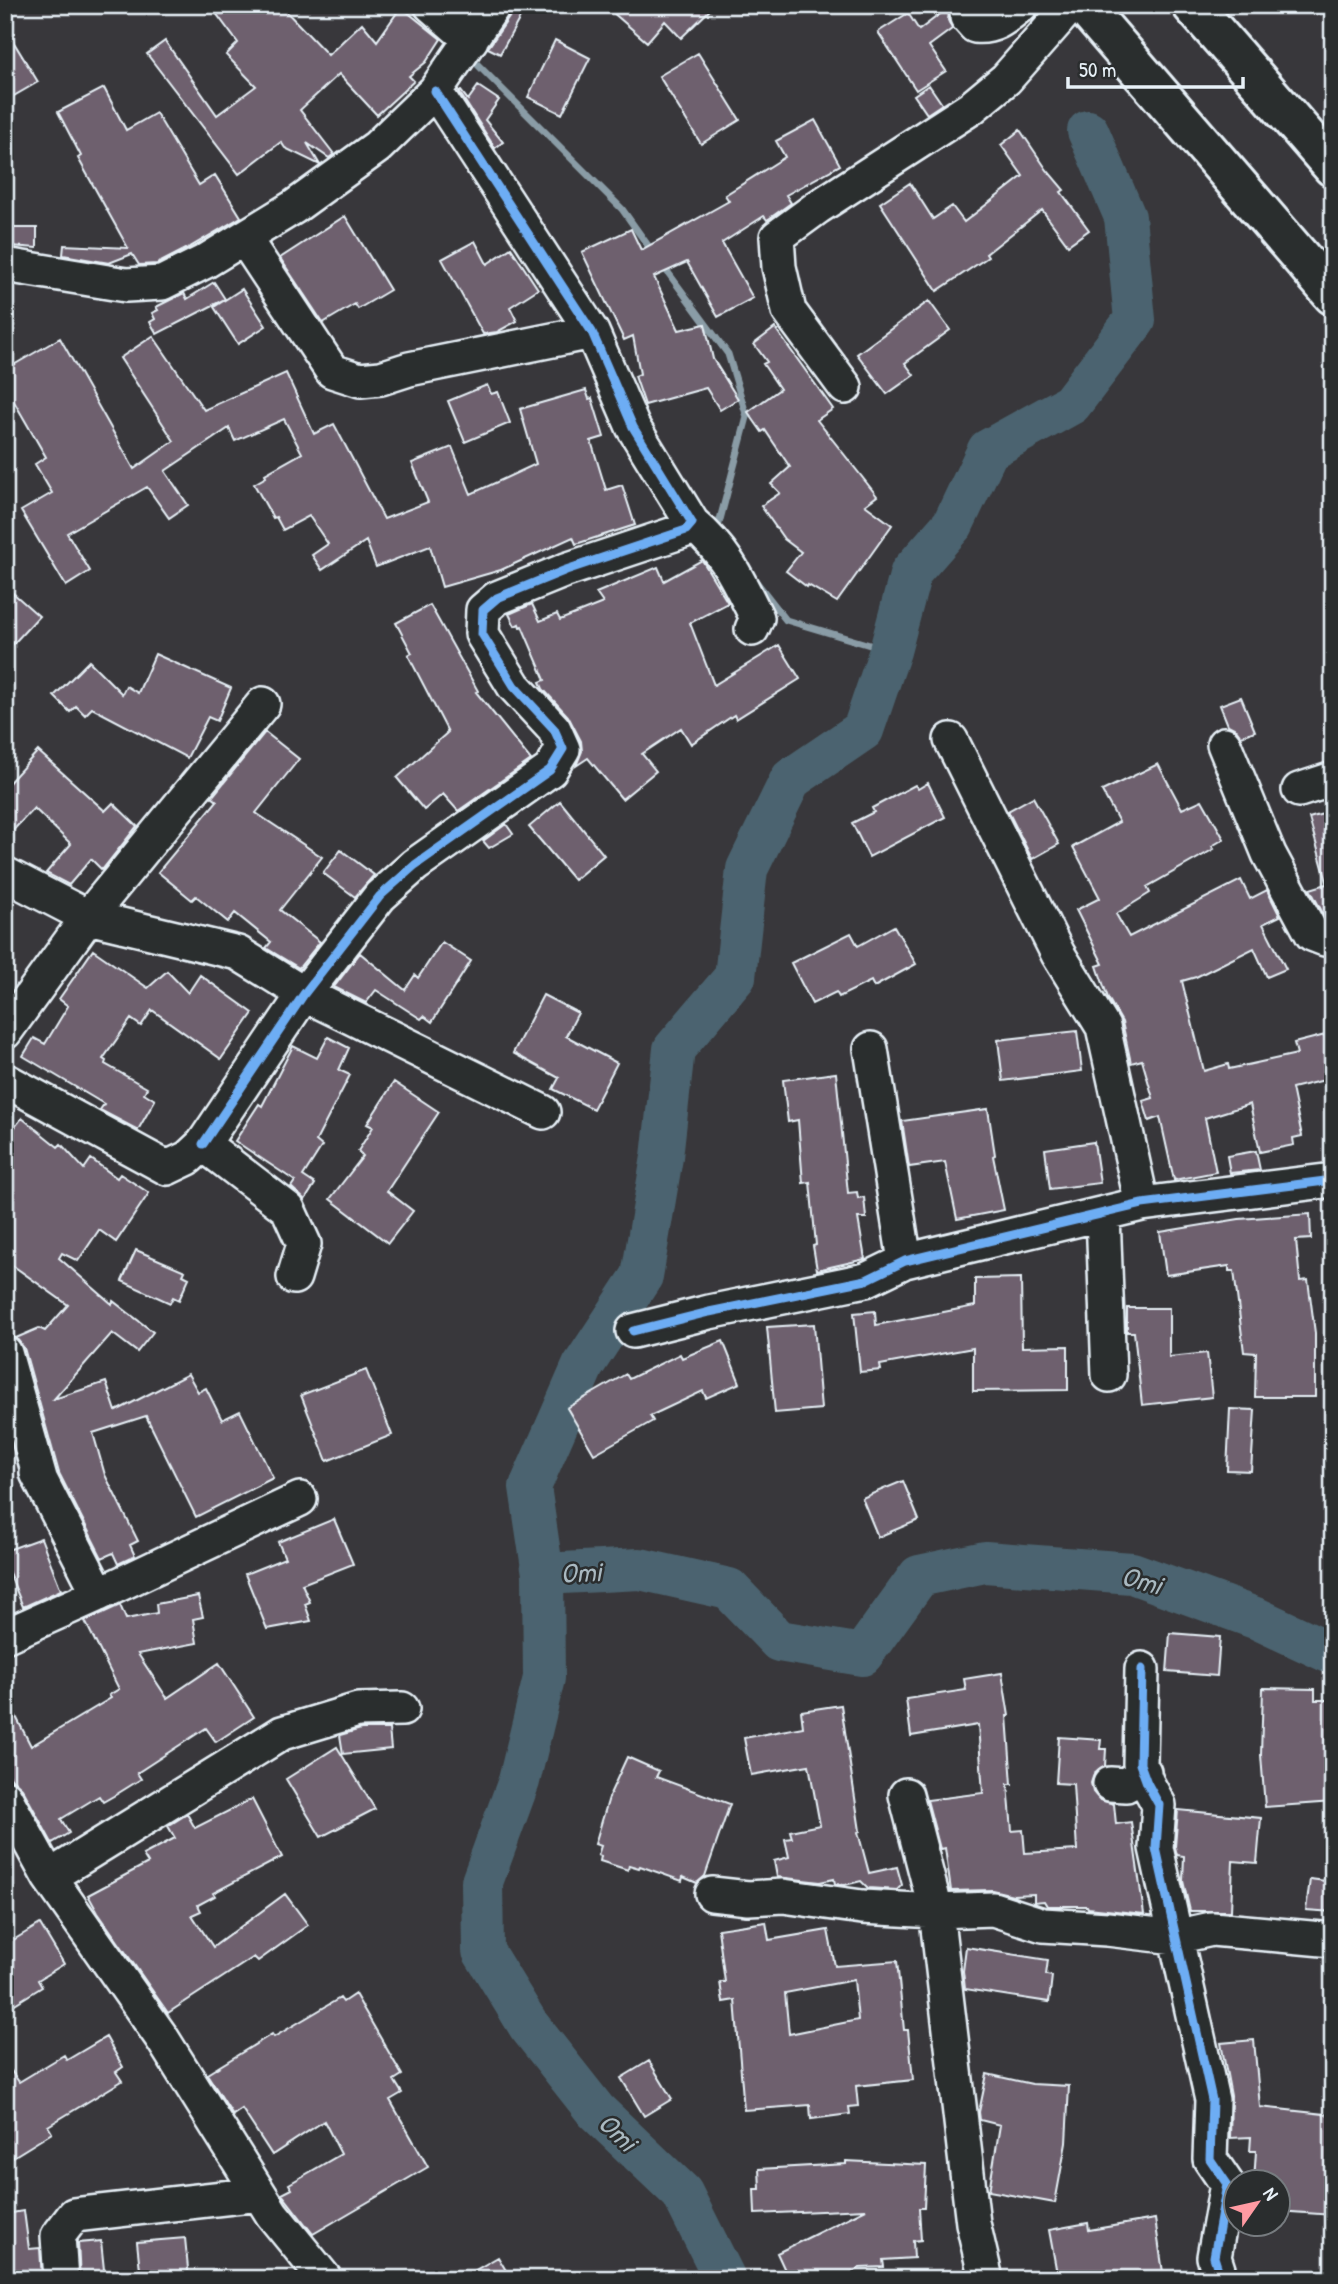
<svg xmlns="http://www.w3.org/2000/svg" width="1338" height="2284" font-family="'Patrick Hand',sans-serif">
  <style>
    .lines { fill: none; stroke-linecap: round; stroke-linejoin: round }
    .stream { stroke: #8a9ca6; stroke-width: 7 }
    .river { stroke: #4b646f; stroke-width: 42 }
    .building { fill: #6e616e; stroke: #e8f1f8; stroke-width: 2; fill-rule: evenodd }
    .minor-casing { stroke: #e8f1f8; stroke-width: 38 }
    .highway-casing { stroke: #e8f1f8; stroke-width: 44 }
    .minor { stroke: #2a2d2e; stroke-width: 33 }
    .highway { stroke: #2a2d2e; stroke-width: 38 }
    .cycleway-casing { stroke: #2a2d2e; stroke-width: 13 }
    .cycleway { stroke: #6dadf4; stroke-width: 9 }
    .labels { text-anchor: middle; stroke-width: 5; stroke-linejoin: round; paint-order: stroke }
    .water-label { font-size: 28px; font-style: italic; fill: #a9b9c1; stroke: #2a2d2e }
  </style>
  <rect width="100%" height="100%" fill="#38373b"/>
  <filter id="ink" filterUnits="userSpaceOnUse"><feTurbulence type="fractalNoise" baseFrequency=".0143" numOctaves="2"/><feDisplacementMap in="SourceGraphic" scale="14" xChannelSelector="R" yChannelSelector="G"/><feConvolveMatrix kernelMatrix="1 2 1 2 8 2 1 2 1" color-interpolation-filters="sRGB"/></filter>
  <g filter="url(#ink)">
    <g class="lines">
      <path class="stream" d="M469,56L622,209L654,254
        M661,263L728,354L747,417L717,531
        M754,579L786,620L890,651"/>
      <path class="river" d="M543,1574L640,1569L729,1589L779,1641L862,1655L919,1576L985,1562L1132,1573L1258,1619L1333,1654
        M725,2279L682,2193L596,2111L529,2026L483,1951L482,1882L519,1781L544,1678L543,1574L530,1487L583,1366L642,1276L662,1157L674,1049L735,977L747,869L791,779L863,730L890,651L911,572L953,524L988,450L1071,404L1135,320L1125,217L1088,131"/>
    </g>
    <path class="building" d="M210,5H280L328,55L362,23L377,41L401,7L441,39L426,62L409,76L414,81L377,115L339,74L300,110L334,154L329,158L307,143L320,165L285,148L281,142L239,174L147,54L165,41L217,115L256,86L226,55L238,43Z
      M513,5H527L500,54L488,48L510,16Z
      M604,5H715L681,38L665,21L647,42Z
      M952,5L949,12L948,20L952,29L929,46L946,71L916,90L878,32L908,13L919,30Z
      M5,28L38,82L5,101Z
      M555,40L590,58L562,114L528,97Z
      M698,53L740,120L701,144L659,76Z
      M929,85L942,104L927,114L914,95Z
      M478,86L499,100L485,120L503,142L495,148L459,92L461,91L468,100Z
      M104,88L126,130L156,113L199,185L215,175L241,217L190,247L157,264L139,265L132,254L109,263L63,255L64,245L128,248L78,158L81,156L58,112Z
      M815,120L840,165L786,195L791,203L770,218L767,220L764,216L722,243L753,298L718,317L687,262L654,277L679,330L705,324L713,359L738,399L720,410L706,388L645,405L635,376L640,374L633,336L624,340L582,252L631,229L641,250L729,201L725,195L785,157L776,141Z
      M1020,130L1047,170L1064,190L1061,192L1089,230L1068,245L1042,210L986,254L988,257L937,291L880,203L910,183L933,219L952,206L964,222L1023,176L1001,145Z
      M345,216L390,290L358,309L355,304L323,323L280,258Z
      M11,228H37V248L11,246Z
      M475,241L487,264L511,248L538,289L510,307L517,321L497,332L483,334L442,259Z
      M214,282L225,299L157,334L150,322L155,319L152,313L158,310L156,307L184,293L187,299Z
      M242,289L266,326L238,344L214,307Z
      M929,301L950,330L905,363L914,375L887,394L857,354Z
      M775,328L833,409L817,420L877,496L865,505L892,525L837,602L808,585L807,587L786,571L801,552L784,539L761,506L780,493L771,484L790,467L765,430L762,432L748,412L780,389L763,364L767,362L754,344Z
      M153,336L204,410L286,373L314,434L334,424L384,519L428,502L412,463L452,447L471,494L536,464L520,409L586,390L589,399L592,398L604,437L591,441L606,490L622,485L635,525L576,544L573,537L501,570L442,587L430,546L376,567L366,541L322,570L312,555L328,544L309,516L283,530L276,517L273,518L254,484L266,477L265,474L302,453L284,419L235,441L229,428L165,471L188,505L169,518L147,487L67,533L90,571L66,586L21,511L52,493L35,464L46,457L5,386V370L60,338L134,469L174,441L120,358Z
      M487,385L491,394L498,392L510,423L465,442L448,401Z
      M702,560L728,603L690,623L714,685L779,645L800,679L736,719L734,715L691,744L681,728L642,754L656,771L622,799L588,758L576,766L582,751L581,741L568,716L543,689L540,682L545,680L522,626L520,627L519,624L515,626L509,614L532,604L540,621L557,614L560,620L603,603L596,593L658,567L664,581Z
      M5,586L39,616L5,653Z
      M430,605L478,691L476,692L531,760L458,811L443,794L424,810L397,778L448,732L408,655L412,653L396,623Z
      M155,654L231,688L217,721L208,717L187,758L92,708L85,715L76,706L70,712L54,696L89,661L122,694L126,686L138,693Z
      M1241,697L1255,731L1241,736L1236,729L1228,725L1220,705Z
      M265,732L299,759L256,813L322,857L280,910L320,942L299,968L266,948L271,942L235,913L228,922L196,896L192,900L158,872L217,801L212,797Z
      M38,751L105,811L113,803L137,826L102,870L91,859L69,885L46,873L71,844L34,808L5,839V787Z
      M1158,764L1182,809L1202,800L1224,839L1212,846L1214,849L1147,887L1150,893L1116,914L1129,937L1241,880L1250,899L1267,890L1280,916L1263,924L1286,969L1267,977L1254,948L1196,977L1182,981L1204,1071L1228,1064L1229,1069L1297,1054L1294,1043L1333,1033V1078L1292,1088L1302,1136L1293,1138L1294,1145L1260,1152L1250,1104L1205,1118L1216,1172L1174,1180L1160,1117L1149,1121L1143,1101L1153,1098L1142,1060L1131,1063L1122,1022L1108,998L1097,966L1103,964L1076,910L1100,898L1073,847L1119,822L1102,791Z
      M928,783L945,817L869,857L852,823L874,812L872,808L915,785L918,789Z
      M1033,797L1059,844L1032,859L1008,811Z
      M560,801L604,855L574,880L529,827Z
      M1333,811V881L1327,882L1309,818Z
      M506,824L513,834L489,848L483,841Z
      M341,850L374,875L355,897L323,873Z
      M1333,882V918L1326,919L1310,889Z
      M894,926L916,964L874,987L871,981L839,997L836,992L812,1004L791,963L851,933L858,946Z
      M442,942L471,961L432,1022L424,1016L421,1019L376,990L366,1003L334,987L360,953L405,990L415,975L418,978Z
      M93,950L148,988L167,971L188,993L200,975L253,1013L221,1059L152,1010L141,1026L131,1019L103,1059L106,1061L105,1064L147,1088L144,1093L155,1100L138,1130L100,1110L104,1104L23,1056L34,1038L45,1044L68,1006L59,999Z
      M543,995L578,1013L566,1036L617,1063L593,1109L553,1089L559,1078L513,1053Z
      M1077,1031L1082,1071L1003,1081L998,1040Z
      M328,1037L349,1048L339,1070L350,1075L316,1141L322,1146L303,1176L315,1184L305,1200L291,1187L295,1181L235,1141L259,1104L262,1106L293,1046L317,1058Z
      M836,1073L848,1193L857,1192L858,1198L864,1197L866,1218H858L865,1259L817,1270L813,1246L816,1245L810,1182L803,1183L798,1120L788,1122L783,1080Z
      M394,1082L439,1112L387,1191L413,1211L388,1243L330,1199L363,1156L358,1151L373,1127L367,1124Z
      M988,1109L995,1155L993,1156L1004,1210L957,1219L945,1162L909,1167L902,1121Z
      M22,1118L58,1147L61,1144L84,1169L91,1159L117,1178L120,1174L149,1193L116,1242L99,1230L78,1261L62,1253L59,1258L112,1304L113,1301L153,1332L137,1352L112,1333L54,1399L106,1382L116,1411L188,1374L198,1392L206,1388L222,1420L240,1411L273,1478L196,1517L146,1416L93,1433L105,1475L138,1541L130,1545L135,1556L118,1564L113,1553L102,1558L59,1473L24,1348L16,1338L39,1328L45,1331L68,1305L5,1260V1120L15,1127Z
      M1094,1142L1100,1183L1050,1189L1045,1149Z
      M1256,1151L1260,1170L1230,1173L1227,1156Z
      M1310,1214L1311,1239L1296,1240L1300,1281L1308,1280L1315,1333V1397H1255L1256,1353L1244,1352L1234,1271H1229V1266L1166,1275L1160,1232L1239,1219Z
      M136,1250L185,1271L183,1275L189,1278L179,1300L173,1297L170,1303L122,1281Z
      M1021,1278L1022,1347L1068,1346V1390L973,1391V1348L880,1365L881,1370L860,1372L854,1313L875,1311L876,1325L975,1306V1279Z
      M1127,1308H1169V1357L1207,1353L1212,1397L1142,1405L1134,1332H1127Z
      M814,1324L821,1409L775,1413L767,1327Z
      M723,1341L740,1383L706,1398L703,1391L650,1416L653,1421L594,1454L567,1408L626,1374L629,1379L680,1354L682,1358Z
      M366,1370L392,1435L327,1461L301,1395Z
      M1230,1409L1255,1410L1251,1471L1227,1470Z
      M903,1481L919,1520L878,1537L862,1498Z
      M334,1519L353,1564L302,1584L310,1602L305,1604L311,1621L267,1629L245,1574L285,1558L278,1542Z
      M41,1538L61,1590L23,1607L5,1563V1551Z
      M198,1596L203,1617L193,1619L197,1643L138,1654L167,1698L219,1663L254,1717L216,1742L206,1728L137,1773L141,1779L117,1794L103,1802L99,1796L61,1819L69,1833L52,1843L22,1788L12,1779L5,1769V1695L31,1746L111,1698L109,1695L119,1689L85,1621L120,1605L126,1619L157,1613L156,1604Z
      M1170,1633L1220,1637L1217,1676L1167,1672Z
      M1002,1673L1009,1716H1007L1012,1784H1008L1012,1831L1023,1830L1025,1853L1077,1850L1073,1784L1056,1783L1059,1737L1101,1740L1100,1749H1106L1105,1766L1094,1774L1091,1783L1093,1792L1100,1800L1114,1804L1116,1824L1131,1822L1144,1914L1088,1908L1087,1906H1047L1044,1901L1034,1902V1894L1013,1895L992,1890L951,1891L945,1848L940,1849L927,1800L983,1793L978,1725L911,1736L906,1699L966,1690L964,1679Z
      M1263,1688L1315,1689V1700H1333V1802L1265,1807L1261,1755Z
      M841,1705L860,1831L858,1832L869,1873L897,1867L902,1885L897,1890L868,1888L861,1881L845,1885L835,1884L834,1879L820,1882L777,1877L774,1861L789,1857L785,1839L792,1838L790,1831L820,1825L809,1765L751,1775L744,1738L803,1727L801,1711Z
      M361,1729H389L391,1749L343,1754L340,1735Z
      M337,1747L375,1809L321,1837L286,1779Z
      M627,1757L659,1771L656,1777L730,1804L705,1876L697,1883L683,1877L682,1881L640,1866L639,1868L629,1865L628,1870L600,1861L601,1856L598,1855L601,1846L595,1844L610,1794Z
      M252,1799L282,1857L213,1893L215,1896L198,1905L201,1911L192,1915L213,1947L285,1894L308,1925L258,1961L254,1957L168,2013L98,1913L88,1895L148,1863L143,1855L175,1838L168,1826L187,1814L195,1828Z
      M1178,1810L1261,1818L1257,1863L1233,1861L1231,1911H1190L1183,1881L1184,1856L1177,1855L1175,1847Z
      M1310,1879L1333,1882V1912L1306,1910Z
      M766,1922L769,1940L828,1930L835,1966L897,1961L904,2030H908L913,2080L856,2086L858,2106L849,2107L850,2114L811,2119L810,2105L744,2110L735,2000L723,2002L720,1982H725L718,1929ZM854,1980L858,2020L789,2034L785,1993Z
      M40,1924L64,1964L38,1980L42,1987L5,2010V1945Z
      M966,1947L1048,1960L1046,1975L1052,1976L1049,2002L965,1989L963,1971Z
      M355,1994L402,2075L394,2080L402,2093L390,2100L428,2167L313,2234L282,2194L292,2189L289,2184L341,2154L324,2121L272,2155L242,2109L233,2115L207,2074L272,2034L274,2037L340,1998L343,2002Z
      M106,2037L123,2067L116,2072L122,2081L48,2126L52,2133L5,2162V2062L19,2082L64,2055L67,2060Z
      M1254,2040L1260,2107L1333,2115L1328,2173H1333V2215L1278,2211V2182H1254L1256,2151H1250L1251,2137L1230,2138L1231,2096L1221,2043Z
      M649,2061L672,2099L644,2116L621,2078Z
      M987,2074L1032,2084L1069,2086L1066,2143L1055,2203L989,2191L1000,2125L980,2120L979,2112Z
      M846,2161L926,2165L924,2208H919L921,2240L913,2241L914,2258L883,2260L884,2267L860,2268L838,2279H789L777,2253L866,2209L755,2214L754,2189H760L759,2169L846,2164Z
      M24,2211L29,2249L40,2248L42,2279H8L5,2256L10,2255L5,2214Z
      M1155,2219L1164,2279H1058L1049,2230L1088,2223L1089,2230Z
      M185,2238L189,2279H141L137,2242Z
      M101,2241L105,2279H80L78,2243Z
      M498,2257L511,2279H460Z"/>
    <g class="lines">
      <defs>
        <path id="minor" d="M431,5L471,40
          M967,17L975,26C995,28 1006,17 1021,5
          M244,238L332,371L360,380L381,378L409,369L592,332
          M5,265L126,285L162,283L206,261L294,207L377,147L435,91L494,5
          M845,387L789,311L779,267L777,237L818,207L971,108L1006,79L1071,5
          M692,523C727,553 737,578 757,618L752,629
          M951,740L1058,954L1103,1027L1142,1204
          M1224,744L1269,854L1312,934L1325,939L1333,937
          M1299,790L1333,779
          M5,874L88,917L238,953L304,994L543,1112
          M5,1032L88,917L263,704
          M871,1049L905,1261
          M5,1080L167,1168L188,1158L203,1144L288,1209L304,1244L294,1277
          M203,1144L304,994L380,896L415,865L550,770L563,749L554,729L514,686L482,634L483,610L497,598L566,570L686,530L692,523L633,427L592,332L435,91
          M1103,1214L1109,1375
          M633,1331L709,1312L866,1280L905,1261L1142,1204L1333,1180
          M5,1353L40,1478
          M37,1473L99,1594
          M5,1636L99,1594L300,1499
          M1142,1669L1140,1764L1147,1783L1159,1805L1156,1848L1212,2100L1210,2159L1227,2184L1214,2257L1221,2279
          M1110,1784L1126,1785L1144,1772
          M906,1795L936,1911L973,2223L986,2279
          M5,1797L49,1877L162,2038L272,2214L325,2279
          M49,1877L282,1733L358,1710L402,1709
          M712,1894L748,1898L783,1896L862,1907L936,1911L993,1909L1043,1925L1107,1929L1175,1937L1212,1929L1333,1940
          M61,2279L58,2236L74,2215L259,2194"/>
        <path id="highway" d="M1083,5L1333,295
          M1192,5L1333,167"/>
      </defs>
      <use href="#minor" class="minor-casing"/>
      <use href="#highway" class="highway-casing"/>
      <use href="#minor" class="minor"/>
      <use href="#highway" class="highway"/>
      <defs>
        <path id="cycleway" d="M203,1144L304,994L380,896L415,865L550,770L563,749L554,729L514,686L482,634L483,610L497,598L566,570L686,530L692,523L633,427L592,332L435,91
          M633,1331L709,1312L866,1280L905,1261L1142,1204L1333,1180
          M1142,1669L1140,1764L1147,1783L1159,1805L1156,1848L1212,2100L1210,2159L1227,2184L1214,2257L1221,2279"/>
      </defs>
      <use href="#cycleway" class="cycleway-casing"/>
      <use href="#cycleway" class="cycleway"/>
    </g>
  </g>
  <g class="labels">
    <g class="water-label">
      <text transform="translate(581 1572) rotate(-3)" y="10">Omi</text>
      <text transform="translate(1142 1580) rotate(15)" y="10">Omi</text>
      <text transform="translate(618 2132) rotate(44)" y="10">Omi</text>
    </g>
  </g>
  <rect width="1338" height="2284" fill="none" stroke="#2a2d2e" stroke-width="28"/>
  <rect x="14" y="14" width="1310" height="2256" fill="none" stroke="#e8f1f8" stroke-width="2.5" filter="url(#ink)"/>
  <g transform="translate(1257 2203) rotate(56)"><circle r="33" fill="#2a2d2e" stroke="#767b7f" stroke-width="2"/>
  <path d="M0-5L12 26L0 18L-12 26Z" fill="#ff9aa2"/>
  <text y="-10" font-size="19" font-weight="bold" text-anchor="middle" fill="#e8f1f8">N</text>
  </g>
  <path d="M1068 77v10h175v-10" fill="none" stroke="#e8f1f8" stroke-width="3.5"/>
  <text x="1079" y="77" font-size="21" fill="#e8f1f8" stroke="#2a2d2e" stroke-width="5" paint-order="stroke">50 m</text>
</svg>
